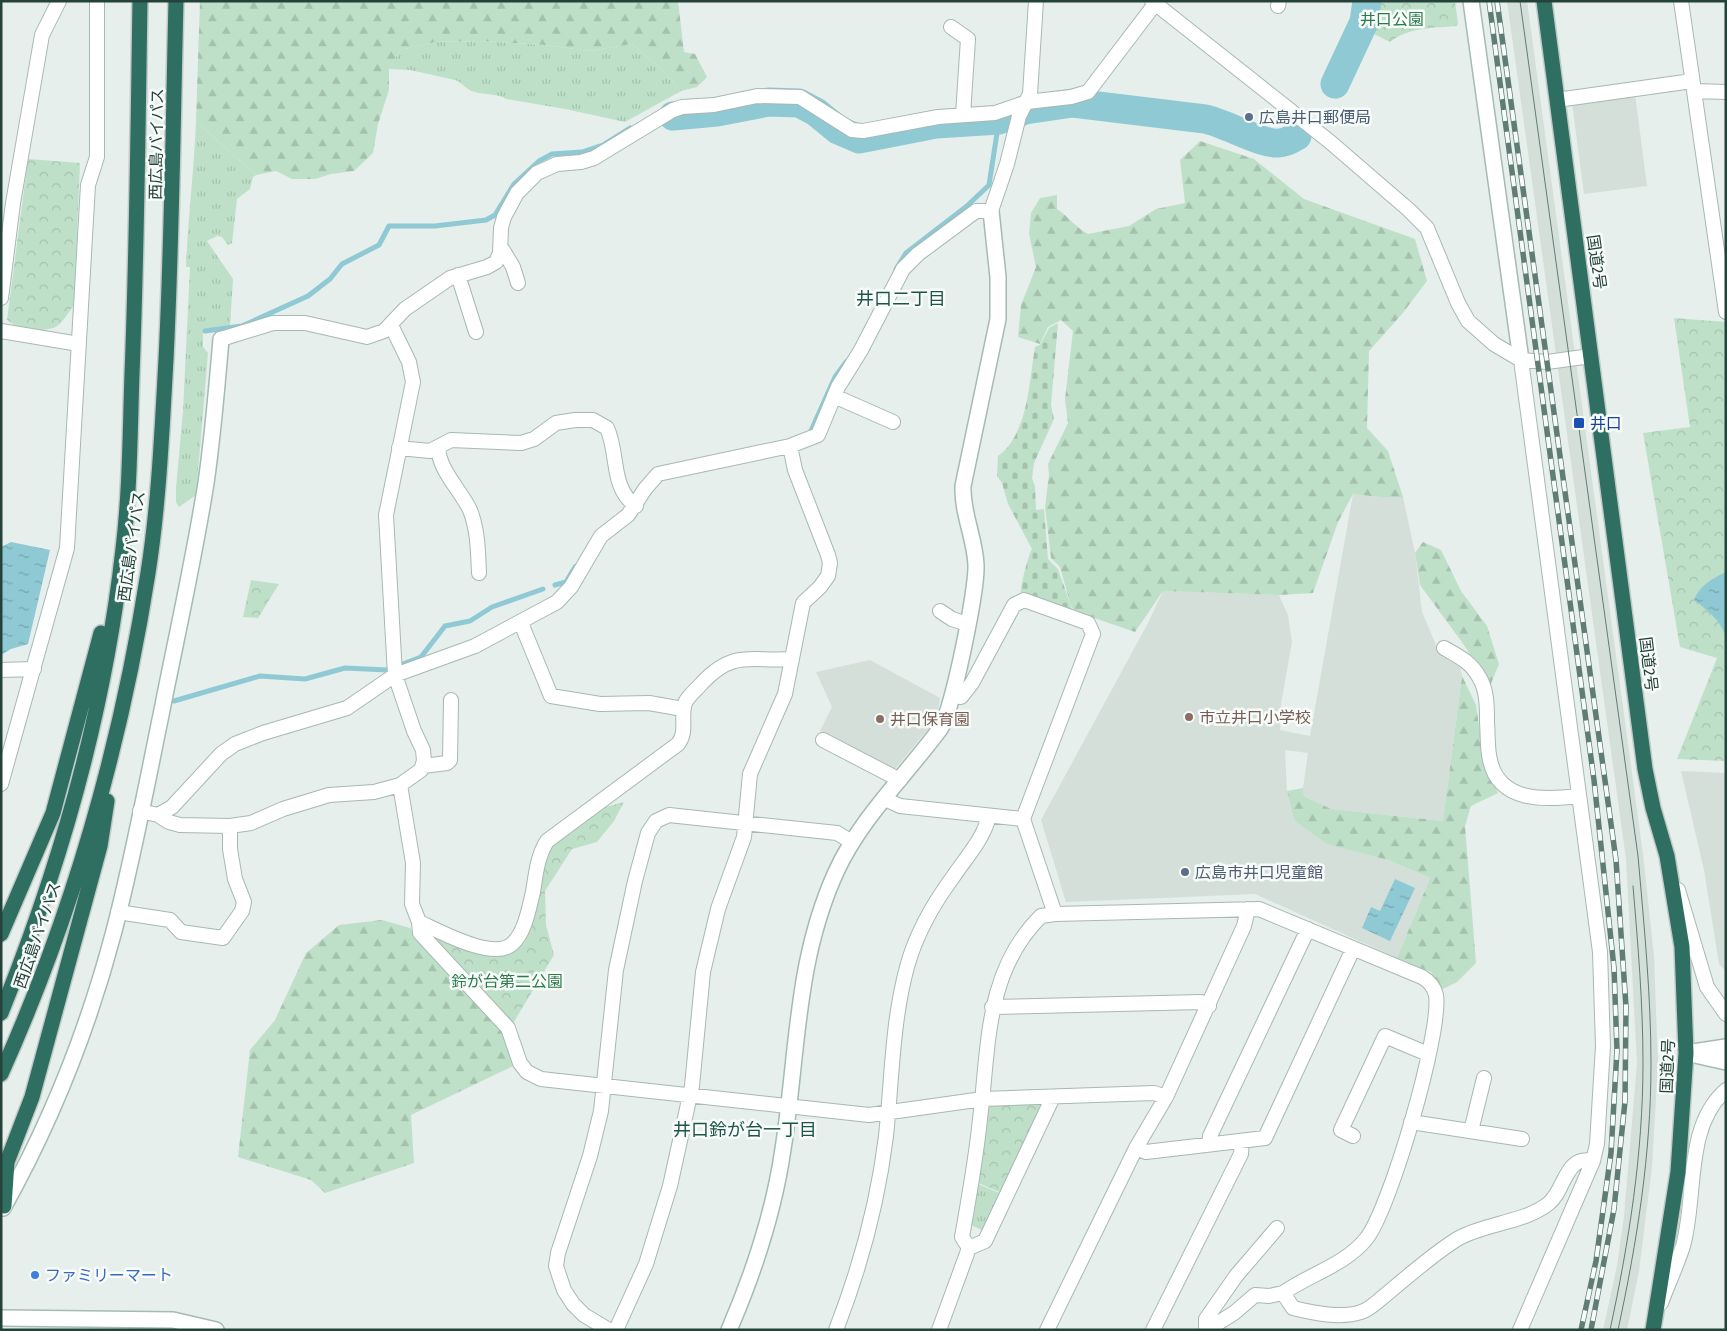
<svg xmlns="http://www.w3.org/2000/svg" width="1727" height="1331" font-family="'Fira Sans Condensed','Noto Sans JP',sans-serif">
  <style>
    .built { fill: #d4dfda }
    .grass { fill: url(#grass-tufts) }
    .forest { fill: url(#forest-firs) }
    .cemetery { fill: url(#cemetery-stones) }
    .park { fill: url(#park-crowns) }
    .water { fill: url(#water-ripples) }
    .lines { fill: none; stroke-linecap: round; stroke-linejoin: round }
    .stream { stroke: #8ec9d4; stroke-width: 5 }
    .river { stroke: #8ec9d4; stroke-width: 29 }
    .street-casing { stroke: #a8b8b2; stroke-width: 16 }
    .secondary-casing { stroke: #a4bbb3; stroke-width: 18 }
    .highway-casing { stroke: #c2cac8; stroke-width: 18 }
    .street { stroke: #fff; stroke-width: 14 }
    .secondary { stroke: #fff; stroke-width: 15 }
    .highway { stroke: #2f6f62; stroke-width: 15 }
    .tram { stroke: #5f7d75; stroke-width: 1 }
    .rail-casing { stroke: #5f7d75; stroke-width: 5.5 }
    .rail { stroke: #f7fbf9; stroke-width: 4; stroke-dasharray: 11; stroke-linecap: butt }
    .service-dot { fill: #5c6f8a; stroke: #f7fbf9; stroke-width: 2 }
    .transit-dot { fill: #1a4fb4; stroke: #f7fbf9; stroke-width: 2 }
    .education-dot { fill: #8d6e63; stroke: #f7fbf9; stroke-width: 2 }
    .shop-dot { fill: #3f7fe0; stroke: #f7fbf9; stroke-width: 2 }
    .labels { text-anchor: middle; stroke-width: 5; stroke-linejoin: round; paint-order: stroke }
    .park-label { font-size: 16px; fill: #2d7a4b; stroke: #f7fbf9 }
    .service-label { font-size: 16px; fill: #4e5e75; stroke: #f7fbf9; text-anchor: start }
    .street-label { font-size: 16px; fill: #24423a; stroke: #f7fbf9 }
    .transit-label { font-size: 16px; fill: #164399; stroke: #f7fbf9; text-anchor: start }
    .education-label { font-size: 16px; fill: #785e54; stroke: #f7fbf9; text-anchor: start }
    .shop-label { font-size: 16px; fill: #366cbe; stroke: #f7fbf9; text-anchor: start }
    .neighbourhood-label { font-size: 18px; fill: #1f5548; stroke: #f7fbf9 }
  </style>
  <defs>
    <pattern id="grass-tufts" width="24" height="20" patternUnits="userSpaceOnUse" patternTransform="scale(1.25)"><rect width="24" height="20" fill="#bfe0c8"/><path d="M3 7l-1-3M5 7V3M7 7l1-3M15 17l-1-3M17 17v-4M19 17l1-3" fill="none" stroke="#a4c1ad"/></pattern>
    <pattern id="forest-firs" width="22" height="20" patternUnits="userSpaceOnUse" patternTransform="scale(1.25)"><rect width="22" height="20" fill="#bfe0c8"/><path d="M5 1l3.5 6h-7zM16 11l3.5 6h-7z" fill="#a4c1ad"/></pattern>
    <pattern id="cemetery-stones" width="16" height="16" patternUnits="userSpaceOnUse" patternTransform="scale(1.25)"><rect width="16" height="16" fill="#bfe0c8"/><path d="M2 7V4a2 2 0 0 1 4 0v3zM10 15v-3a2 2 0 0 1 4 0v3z" fill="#a4c1ad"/></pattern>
    <pattern id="park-crowns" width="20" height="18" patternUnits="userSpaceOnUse" patternTransform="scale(1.25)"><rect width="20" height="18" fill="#bfe0c8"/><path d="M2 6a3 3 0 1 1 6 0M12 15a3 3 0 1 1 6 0" fill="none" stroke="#a4c1ad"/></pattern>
    <pattern id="water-ripples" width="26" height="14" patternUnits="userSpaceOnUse" patternTransform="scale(1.25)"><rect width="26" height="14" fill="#8ec9d4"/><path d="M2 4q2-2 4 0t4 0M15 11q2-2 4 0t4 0" fill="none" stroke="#74a5ad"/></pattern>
  </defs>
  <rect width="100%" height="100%" fill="#e6efeb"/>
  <path class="built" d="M1507,1H1527L1643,854L1654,956L1658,1064L1652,1167L1639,1271L1627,1330H1603L1617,1266L1624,1216L1637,1063L1626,859Z
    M1635,94L1647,186L1584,194L1572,103Z
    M1353,494L1380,497H1403L1415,553L1422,612L1436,645L1460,667L1462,676L1443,821L1331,809L1304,796L1303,788L1308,753L1285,750L1287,791L1294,820L1430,878L1397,958L1255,894L1066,902L1041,820L1148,623L1163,591L1279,595L1288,615L1292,642L1281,704L1280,730L1310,736Z
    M870,660L940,698L938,711L930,727L895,769L820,731L832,707L816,672Z
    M1681,771L1726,773V971L1719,964L1704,870Z"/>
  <path class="grass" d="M480,41L546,45L589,51L632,44L659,67L681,91L625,122L565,109L506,99C497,93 485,95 475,92C466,90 463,83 455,80L410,70L389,69L400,50L435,42Z
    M196,121L256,175L253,177L250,189L237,199L232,243L228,245L222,237L217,236L207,241L233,279L230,326L203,330V347L208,353L196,495L179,507L176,502V488L183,411L190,267H186C188,218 194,170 196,121Z
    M978,1184L1002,1194L984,1231L971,1225Z"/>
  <path class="forest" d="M200,1H678L684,52L695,54L707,77L697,87L681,91L659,67L632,44L589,51L546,45L480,41L435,42L400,50L389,69V90L378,124L373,153L354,171L331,174L315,179H292L276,171L256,175L196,121Z
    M1200,141L1254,159L1304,199L1415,239L1427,281L1402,314L1369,351L1367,428L1388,451L1403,497H1380L1353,494L1338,522L1313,593L1279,595L1163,591L1135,632L1074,611L1070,603L1060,567L1051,558L1045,507L1049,475L1048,464L1068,423L1065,399L1073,331L1061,320L1048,327L1040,344L1018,337L1021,305L1036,267L1029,234L1031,213L1040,198L1057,195V209C1069,217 1075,227 1088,234L1129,226L1156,209L1185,203L1180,160Z
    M1423,542L1441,550L1461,591L1487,626L1499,664L1490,686L1464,645L1420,585L1415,553Z
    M1462,676L1476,705L1484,763L1498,793L1471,806L1465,826L1476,963L1457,982L1441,990L1431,972L1397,958L1430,878L1388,860L1327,844L1294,820L1287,791L1303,788L1304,796L1331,809L1443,821Z
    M382,920L410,928L501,1029L513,1066L411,1115L414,1163L325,1193L311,1180L238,1157L250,1050L275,1020L306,953L339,925Z"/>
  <path class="cemetery" d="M1058,323L1051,405L1054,419L1034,463L1032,478L1035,486L1036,510L1044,509L1048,559L1058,569L1073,612L1021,592C1020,587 1029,553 1032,549L1008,504L1002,483L997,476L998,456C1029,433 1029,381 1035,347L1040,345L1049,328Z"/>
  <path class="park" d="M1380,1H1455L1458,23L1457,26C1432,28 1410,27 1390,42L1366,30Z
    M28,159L80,163L74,305C60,325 58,332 32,329C21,328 16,327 7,320Z
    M1674,318L1726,322V761L1677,759L1717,658L1680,647L1643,433L1690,427Z
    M251,580L279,584L258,618L243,617Z
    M624,802L614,821L597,842L572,849L545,891L546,925L554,955L512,1025L422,929L507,952L542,858L557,838L602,808Z
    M993,1103H1040L1043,1110L1002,1193L978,1183L989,1107Z"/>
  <path class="water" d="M1357,1H1380L1358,47L1348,43L1357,17Z
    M11,542L50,550L28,644L11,649L1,655V547Z
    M1726,572V639C1723,622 1707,610 1694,600C1699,586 1713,578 1726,572Z
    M1395,879L1415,888L1390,941L1362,928L1371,907L1380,911Z"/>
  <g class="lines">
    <path class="stream" d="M896,269L906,253L967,206L989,185L999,120
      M205,331L242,326L308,296L330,279L342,264L379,245L389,226H435L486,220L495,215L514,184L539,161L552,154L582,152L603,145L630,128
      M810,433L835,377L846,362
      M555,585L566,582L575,567
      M174,701L260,676L305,679L345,668L387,670L421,657L445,626L470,621L492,607L543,589"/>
    <path class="river" d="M1335,84L1364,22L1367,1
      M673,116L717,112L769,102L799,103L816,112L838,130L859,139L936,124L999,120L1025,110L1073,103L1205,119C1225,123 1263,145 1279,143C1286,143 1292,139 1297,136"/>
    <defs>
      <path id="street" d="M1152,1L1329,141L1409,210L1427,228L1458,303L1468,321L1494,344L1521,360L1547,362L1591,356
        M1681,1L1726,312
        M1278,6L1279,1
        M951,27L968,39L963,115
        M1694,91L1726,92
        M1557,100L1692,81
        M501,247L513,267L518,283
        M458,275L476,332
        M1,298L13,203L42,35L59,1
        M1,331L79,344
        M221,339L273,323H305L367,337L384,331L405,309L450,278L487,267L496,262L500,253L501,228L504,217L517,193L537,173L557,164L581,162L594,158L673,110L682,107L714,105L757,96L800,97L852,130L863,131L938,117L995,113L1027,102L1071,97L1088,92L1155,4
        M834,396L893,422
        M399,448L430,451L451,440L521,443L534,439L556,423L575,420H593L607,428C619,454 610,488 636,506
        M438,448C440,472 460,489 470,510C478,530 478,552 479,573
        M940,611L952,619L967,624
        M521,623L551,696L600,704L649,703L683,709
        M1444,648C1458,656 1471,662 1479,677C1487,689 1487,707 1487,722C1488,734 1487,748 1490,760C1499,803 1546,800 1579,796
        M1,670L34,669
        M953,696L961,697L972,683L1014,605L1024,600L1088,623L1093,634L1023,819L1055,914L1259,909L1422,977C1429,981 1434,987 1436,995C1442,1031 1390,1210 1366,1239C1345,1265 1310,1274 1283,1293
        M823,740L900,780
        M423,766L447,763L450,760L451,700
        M1,784L67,548L88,185L97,157V1
        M400,785L413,863L412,904L419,922C439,931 493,961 512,944C525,933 529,908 533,892C536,874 537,857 547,841L678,744C688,731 680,718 685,703C688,696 697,689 702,683C734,649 751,662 791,659
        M885,799L900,806L1023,819
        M140,811L158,815L172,807L221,754L235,744L263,733L347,708L395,675L475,646L557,602L571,587L601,536L628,515L645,489L658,474L790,446L818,435L838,387L861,350L903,269L918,254L976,211H991L1007,164L1019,116L1030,94L1036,1
        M158,815L169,822L180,825L230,826L251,823L283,809L329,795L374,792L400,785L421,770L424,761L423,750L414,731L395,675L386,515L413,382L409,362L391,325
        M1678,890L1707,987L1726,1014
        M118,912L170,920L181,932L223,938L242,911L244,902L235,879L230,849V826
        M419,922L420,933L508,1028L520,1063L527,1072L541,1079L869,1115L983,1099L1154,1093L1166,1097
        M992,1007L1201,1002L1209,1006
        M1411,1122L1522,1139
        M1471,1131L1484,1078
        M1353,1136L1341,1130L1385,1036L1428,1054
        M1209,1144L1210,1136L1308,929
        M1136,1148L1146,1152L1265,1138L1353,949
        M969,1248L985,1241L1053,1097
        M1661,1303C1668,1284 1677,1265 1683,1246C1697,1197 1684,1126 1726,1090
        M609,1330L584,1315L573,1304L564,1290L556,1266L558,1253L590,1156L601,1111L616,970L635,881L648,833L656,821L669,815L837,833L852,842
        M616,1330L646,1264L670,1186L692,1086L703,972L718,909L744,837L750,774L785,694L803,603L820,587L828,576L830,563L828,555L795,470L790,446
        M836,1330C860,1268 878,1202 886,1136C892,1080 892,1022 907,967C916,934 933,904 953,877C967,856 983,840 989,816
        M939,1330L969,1248L962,1237C969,1198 976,1159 980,1119C989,1046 985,971 1041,916L1055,914
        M1047,1330L1136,1148L1166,1097L1244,926L1248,909
        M1153,1330L1241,1154L1242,1141
        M1206,1330V1319L1236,1276L1277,1228
        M1207,1330L1234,1313L1255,1295L1269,1296L1283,1293L1293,1308C1313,1313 1341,1319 1361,1312C1369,1310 1377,1302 1383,1297C1405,1279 1435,1252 1459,1238C1486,1223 1523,1223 1548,1204C1566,1190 1564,1155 1593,1161
        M1520,1330L1593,1161L1597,1144L1603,1046L1600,952L1521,360"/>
      <path id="secondary" d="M1471,1L1521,360
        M1693,1052L1726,1047
        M1686,1053L1726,1062
        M3,1208C51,1122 89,1026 114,931C133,858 147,783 162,710C177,634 194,559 206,483C213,435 217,387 221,339
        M1,1318L173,1320L216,1330
        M729,1330C754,1272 774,1212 783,1149C798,1054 795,962 836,872C860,819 906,775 940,729C953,710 977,589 976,565C975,538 962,514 963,486L998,319V277L991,211"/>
      <path id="highway" d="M1544,1L1645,769L1653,808L1667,856L1682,947L1686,1053L1678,1172L1653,1330
        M1,934L53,813L101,633
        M1,1013C61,865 105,708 123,549C130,491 130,432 132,374C137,249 138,125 140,1
        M1,1074C72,916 121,745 148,573C159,503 162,430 166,359C172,240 173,121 176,1
        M4,1206L7,1162L32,1097L100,846L107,801"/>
    </defs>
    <use href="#street" class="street-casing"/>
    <use href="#secondary" class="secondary-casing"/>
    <use href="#highway" class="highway-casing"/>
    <use href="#street" class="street"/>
    <use href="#secondary" class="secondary"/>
    <use href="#highway" class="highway"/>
    <path class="tram" d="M1520,1L1638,856C1644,925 1651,995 1651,1064C1651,1154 1637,1242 1618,1330
      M1610,1330C1629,1242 1643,1153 1643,1063C1643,1004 1638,945 1633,886"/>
    <defs>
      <path id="rail" d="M1489,1L1594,780L1614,968L1617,1050L1611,1153L1596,1261L1581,1330
        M1497,1L1616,860L1626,1007L1625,1101L1614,1209L1591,1330"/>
    </defs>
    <use href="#rail" class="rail-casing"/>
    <use href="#rail" class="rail"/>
  </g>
  <g class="service-dot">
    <circle cx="1249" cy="117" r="5"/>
    <circle cx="1185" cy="872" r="5"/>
  </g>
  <rect class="transit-dot" x="1573" y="417" width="12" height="12" rx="2.5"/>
  <g class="education-dot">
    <circle cx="1189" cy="717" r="5"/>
    <circle cx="880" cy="719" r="5"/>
  </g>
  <circle class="shop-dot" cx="35" cy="1275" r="5"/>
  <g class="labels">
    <g class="park-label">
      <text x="1392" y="25">井口公園</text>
      <text x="507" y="987">鈴が台第二公園</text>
    </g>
    <g class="service-label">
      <text x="1259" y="123">広島井口郵便局</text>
      <text x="1195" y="878">広島市井口児童館</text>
    </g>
    <g class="street-label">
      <text transform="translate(156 144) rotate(-89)" y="6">西広島バイパス</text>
      <text transform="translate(1597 262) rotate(82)" y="6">国道2号</text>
      <text transform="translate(131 546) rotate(-82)" y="6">西広島バイパス</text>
      <text transform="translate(1649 664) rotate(83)" y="6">国道2号</text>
      <text transform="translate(37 935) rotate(-71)" y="6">西広島バイパス</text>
      <text transform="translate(1667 1066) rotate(-88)" y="6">国道2号</text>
    </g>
    <g class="transit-label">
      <text x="1590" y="429">井口</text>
    </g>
    <g class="education-label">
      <text x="1199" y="723">市立井口小学校</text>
      <text x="890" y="725">井口保育園</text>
    </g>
    <g class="shop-label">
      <text x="45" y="1281">ファミリーマート</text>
    </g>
    <g class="neighbourhood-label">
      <text x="901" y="305">井口二丁目</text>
      <text x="745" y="1136">井口鈴が台一丁目</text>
    </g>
  </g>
  <rect width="1727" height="1331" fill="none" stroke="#24423a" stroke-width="5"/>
</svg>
